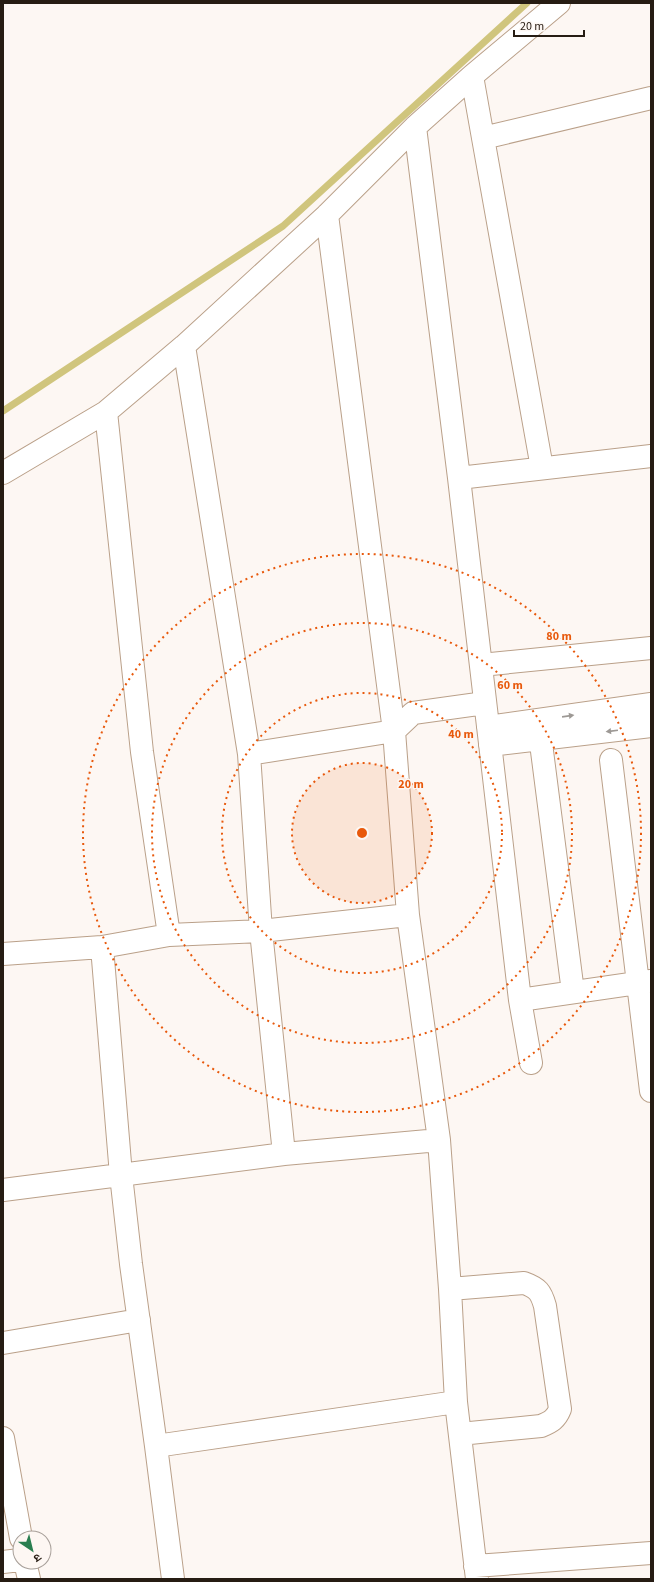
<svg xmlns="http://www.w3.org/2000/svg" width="654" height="1582" font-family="'Source Sans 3','Noto Sans Devanagari',sans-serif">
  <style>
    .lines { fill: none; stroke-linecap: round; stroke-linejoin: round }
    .stream { stroke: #d0c57d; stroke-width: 7 }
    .minor-casing { stroke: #baa089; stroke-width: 24 }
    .minor { stroke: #fff; stroke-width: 22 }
    .oneway { fill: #9d9995 }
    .ring { fill: none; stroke: #e8590c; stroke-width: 2; stroke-dasharray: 2 4 }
    .centre { fill: #e8590c; stroke: #fdf7f3; stroke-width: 2 }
    .ring-label { font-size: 12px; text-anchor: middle; font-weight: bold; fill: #e8590c; stroke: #fdf7f3; stroke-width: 3; stroke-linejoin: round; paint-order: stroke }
  </style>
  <rect width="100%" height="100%" fill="#fdf7f3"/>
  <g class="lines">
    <path class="stream" d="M3,411L283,226L527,3"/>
    <defs>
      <path id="minor" d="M472,76L483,138L651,98
        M415,127L459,478L520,1000L531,1063
        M483,138L542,468
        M184,346L249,754L261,931L284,1154
        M106,412L142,752L169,935
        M3,473L106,412L184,346L327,215L415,127L472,76L559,3
        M459,478L651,456
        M481,665L651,648
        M538,720L573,992
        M488,727L651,704
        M490,745L651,726
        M249,754L394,731L413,713L485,703
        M611,760L651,1091
        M102,947L121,1175L131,1264L156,1446L173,1579
        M3,954L102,947L169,935L261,931L408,915
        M520,1000L651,981
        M439,1140L450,1289L456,1402L477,1579
        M3,1190L284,1154L439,1140L408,915L394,731L327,215
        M450,1289L524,1283C538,1288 541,1292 545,1306L560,1409C556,1419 551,1422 541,1426L460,1434
        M3,1343L139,1320
        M3,1438L21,1538
        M156,1446L456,1402
        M3,1562L20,1560
        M25,1562L29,1579
        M475,1566L651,1553"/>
    </defs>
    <use href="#minor" class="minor-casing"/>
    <use href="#minor" class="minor"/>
  </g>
  <defs><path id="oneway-solid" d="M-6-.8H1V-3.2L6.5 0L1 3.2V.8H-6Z"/></defs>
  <g class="oneway">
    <use href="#oneway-solid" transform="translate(568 716) rotate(-8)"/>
    <use href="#oneway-solid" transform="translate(612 731) rotate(173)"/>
  </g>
  <circle cx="362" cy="833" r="70" fill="#e8590c" fill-opacity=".12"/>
  <g class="ring">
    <circle cx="362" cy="833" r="70"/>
    <circle cx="362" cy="833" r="140"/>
    <circle cx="362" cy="833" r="210"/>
    <circle cx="362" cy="833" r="279"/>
  </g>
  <circle cx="362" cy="833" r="6" class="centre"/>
  <g class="ring-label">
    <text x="559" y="640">80 m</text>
    <text x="510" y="689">60 m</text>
    <text x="461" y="738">40 m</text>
    <text x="411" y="788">20 m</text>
  </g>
  <rect width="654" height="1582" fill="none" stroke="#261c13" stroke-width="8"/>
  <g transform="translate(32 1550) rotate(145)"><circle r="19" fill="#fdf7f3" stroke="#a79f99"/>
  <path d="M0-3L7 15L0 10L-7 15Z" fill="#297e50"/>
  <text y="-6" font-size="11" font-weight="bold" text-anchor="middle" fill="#261c13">उ</text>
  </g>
  <path d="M514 30v6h70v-6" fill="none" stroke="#261c13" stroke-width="2"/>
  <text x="520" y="30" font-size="12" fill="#261c13" stroke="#fdf7f3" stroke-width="3" paint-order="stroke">20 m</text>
</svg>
